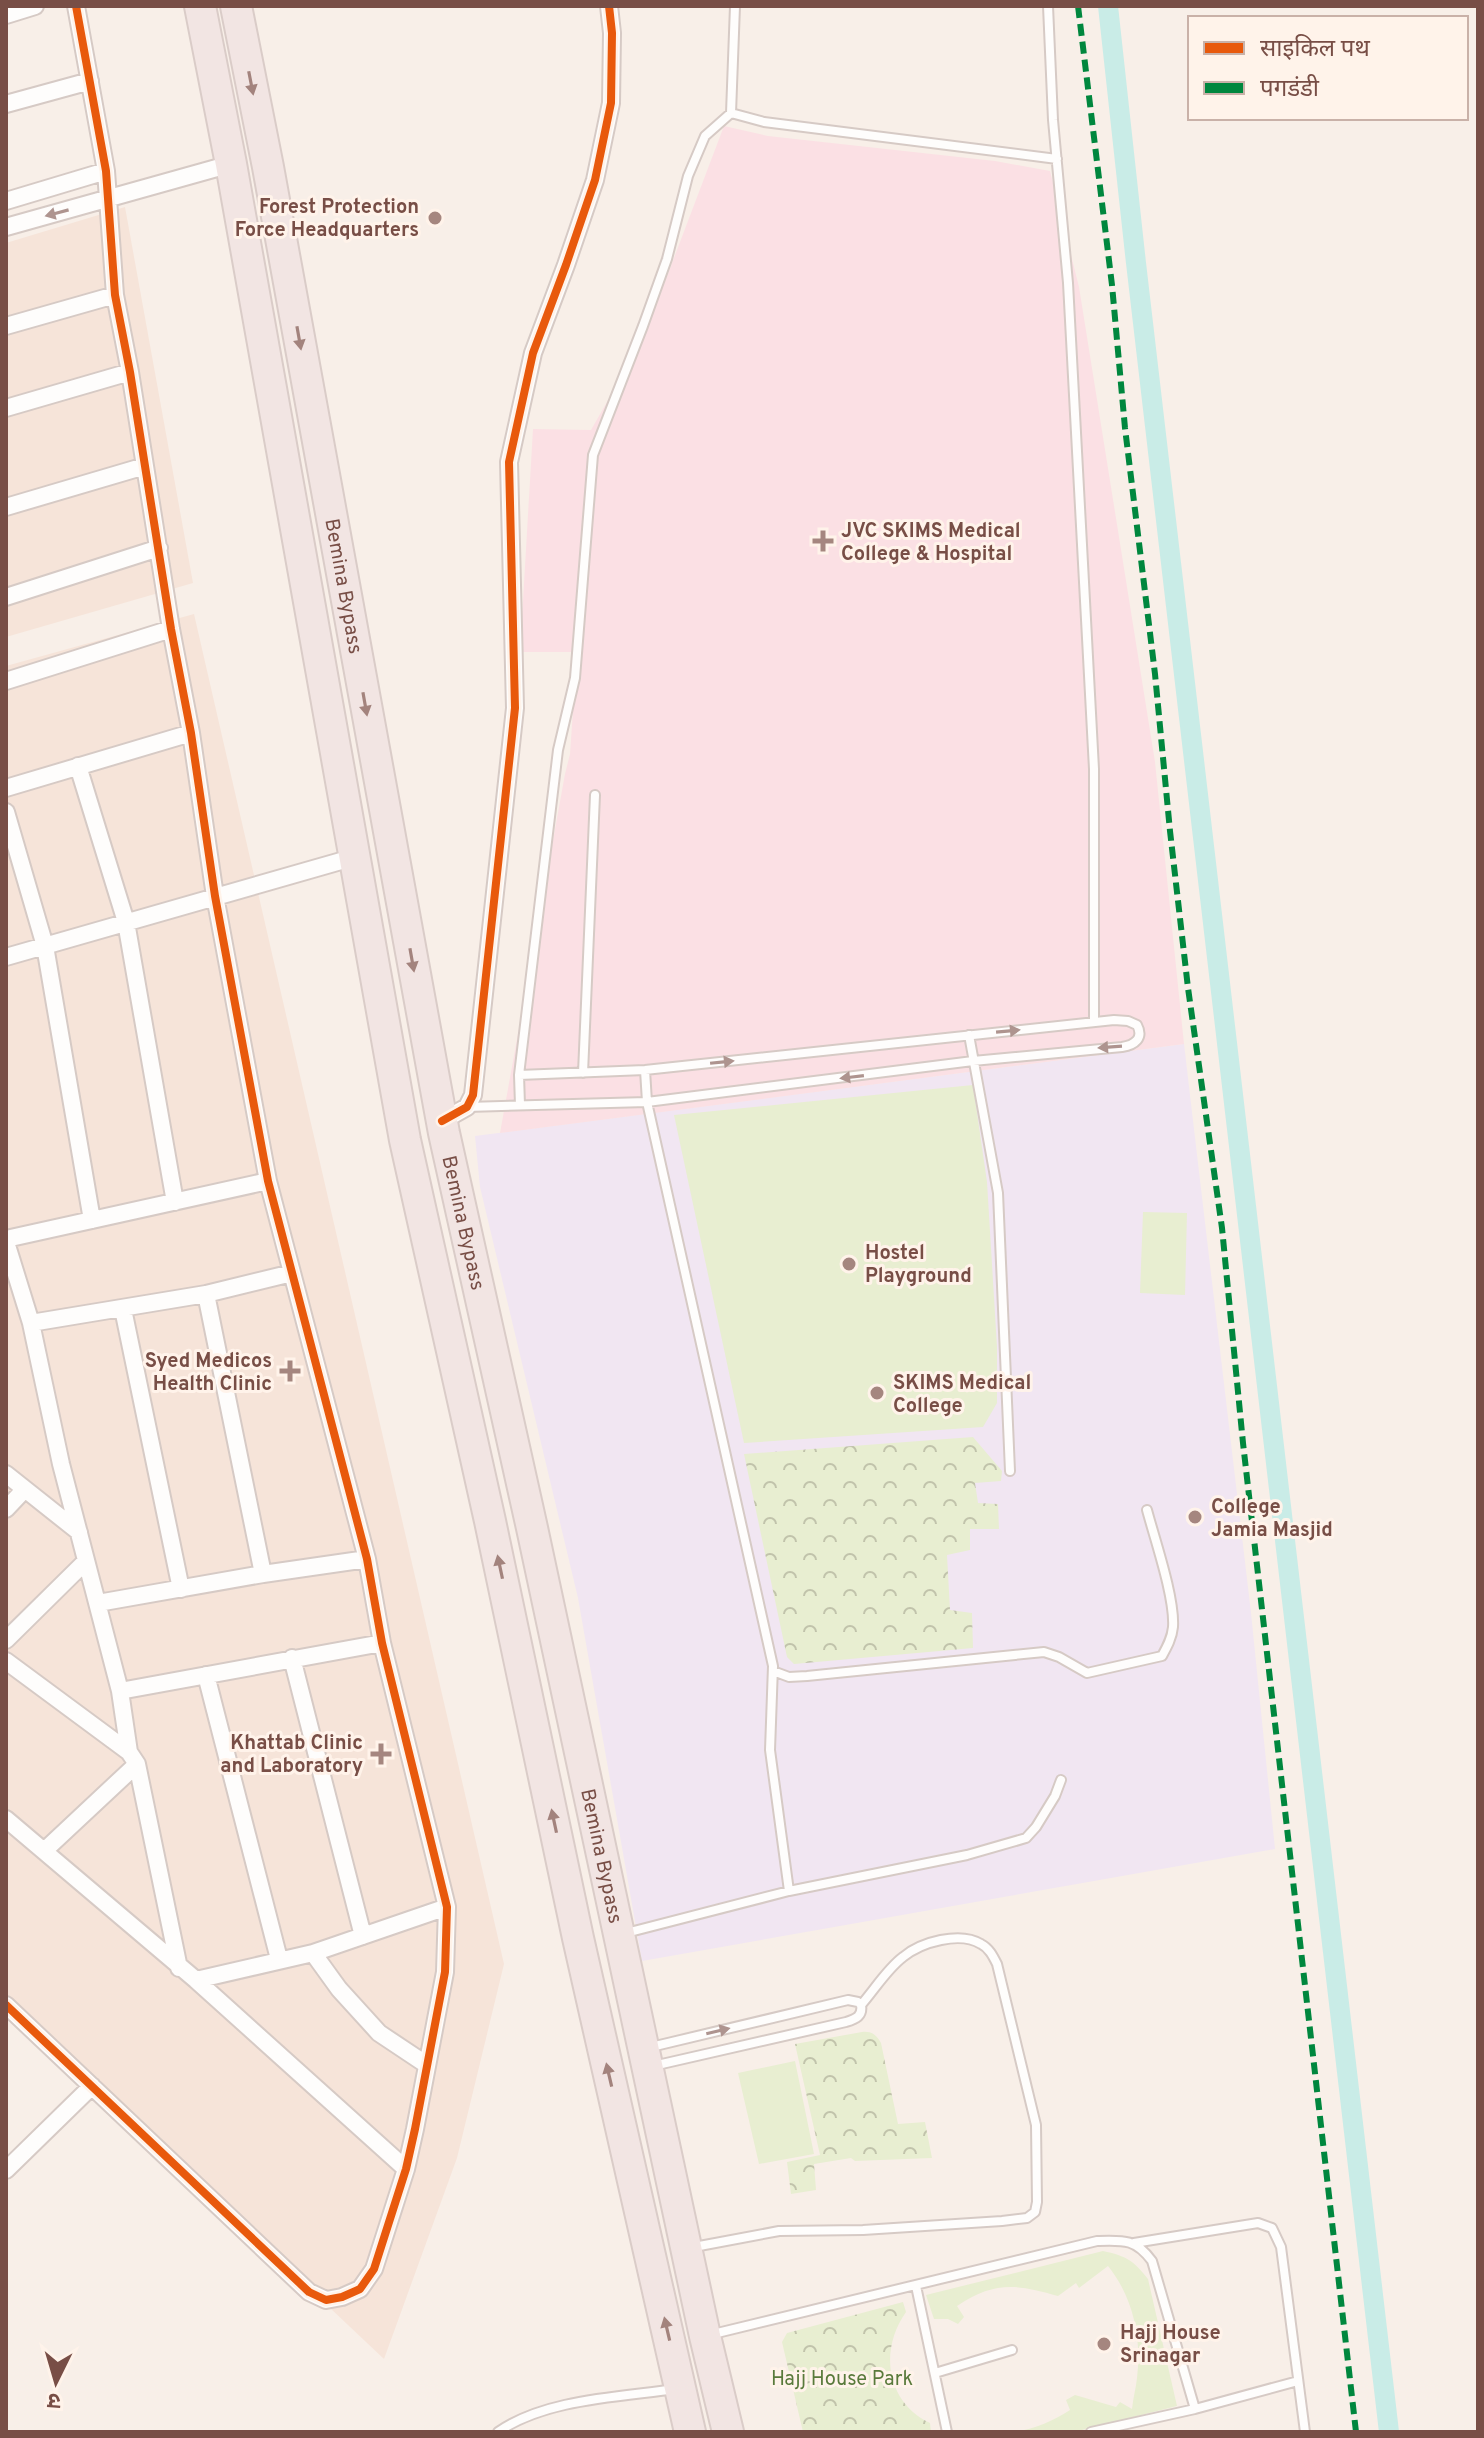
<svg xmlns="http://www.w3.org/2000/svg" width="1484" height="2438" font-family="Overpass,'Noto Sans Devanagari',sans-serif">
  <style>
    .residential { fill: #f6e4d9 }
    .education { fill: #f1e6f2 }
    .medical { fill: #fbe0e4 }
    .grass { fill: #e8eed1 }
    .park { fill: url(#park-crowns) }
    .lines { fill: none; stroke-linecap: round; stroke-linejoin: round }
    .canal { stroke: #c9ece7; stroke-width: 20 }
    .lane-casing { stroke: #d6cac5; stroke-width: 12 }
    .street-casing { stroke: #d6cac5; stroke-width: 20 }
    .highway-casing { stroke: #daccc8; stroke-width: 34 }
    .lane { stroke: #fefdfc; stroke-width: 8 }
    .street { stroke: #fefdfc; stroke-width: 16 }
    .highway { stroke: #f2e5e3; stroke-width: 30 }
    .quiet { stroke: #00873e; stroke-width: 6; stroke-dasharray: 12 6; stroke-linecap: butt }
    .cycleway-casing { stroke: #fff3ea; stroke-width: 13 }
    .cycleway { stroke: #e8590c; stroke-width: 8 }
    .oneway { fill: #a3837d }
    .oneway2 { fill: #ae948f }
    .poi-dot { fill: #a5867f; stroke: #fff3ea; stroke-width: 3 }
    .labels { text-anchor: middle; stroke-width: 6; stroke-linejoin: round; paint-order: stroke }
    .poi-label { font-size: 20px; font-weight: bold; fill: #784e46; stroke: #fff3ea; text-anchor: start }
    .street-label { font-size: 20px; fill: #784e46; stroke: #fff3ea }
    .park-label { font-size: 20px; fill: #597a3b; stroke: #fff3ea }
  </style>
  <defs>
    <pattern id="park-crowns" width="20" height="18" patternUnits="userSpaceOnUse" patternTransform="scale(2)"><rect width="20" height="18" fill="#e8eed1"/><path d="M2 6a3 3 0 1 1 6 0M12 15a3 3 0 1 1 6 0" fill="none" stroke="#c1c3ab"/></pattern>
  </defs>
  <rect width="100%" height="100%" fill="#f8efe8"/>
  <path class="residential" d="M125,207L193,583L6,637V243Z
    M194,614L504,1964L457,2158L384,2359L6,2002V666Z"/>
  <path class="education" d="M1184,1044L1251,1613L1275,1849L642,1961L578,1598L480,1187L475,1136Z"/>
  <path class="medical" d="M724,126L768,136L995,161L1050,171L1079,287L1155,762L1184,1044L500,1133L565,774L570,754L577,652H520L533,429L591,430L644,337Z"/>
  <path class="grass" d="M973,1085L987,1182L997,1347V1403L983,1427L744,1443L674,1115Z
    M1143,1212L1187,1213L1185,1295L1140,1293Z
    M795,2061L814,2154L759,2164L738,2073Z
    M1103,2251C1126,2256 1133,2260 1148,2279L1177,2406L1074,2432H1016C1036,2428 1053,2421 1070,2410L1066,2400L1075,2395L1116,2407L1120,2402L1132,2409C1133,2398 1136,2388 1137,2378C1142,2338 1133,2297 1108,2266L1079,2288L1076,2283L1058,2296C1017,2284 994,2281 957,2306L964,2317L958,2324L948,2319H934L926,2295Z"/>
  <path class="park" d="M973,1437L1002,1471L1001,1481L975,1483L978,1503L998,1504L999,1529H970V1550L947,1555L950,1610L972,1613L973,1648L794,1664L787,1657L744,1454Z
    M862,2032C871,2031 876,2034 881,2043L898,2124L925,2122L932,2158L855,2161L851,2158L814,2164L816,2190L791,2194L787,2162L820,2155L795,2044Z
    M903,2302L906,2312C879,2350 886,2402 930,2423L931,2432H803L782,2342L787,2333Z"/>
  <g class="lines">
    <path class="canal" d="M1108,6L1136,263L1389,2432"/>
    <defs>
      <path id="lane" d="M1048,6L1053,120L1068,283L1094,769V1022
        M731,113L764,122L1057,159
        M969,1035L998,1193L1010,1471
        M645,1070L647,1102L773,1666L770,1750L789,1891
        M583,1073L595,795
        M520,1105L519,1075L558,750L575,678L593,455L643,326L667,259L688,176L705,136L731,113L735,6
        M467,1107L647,1102L973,1061L1122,1047C1135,1045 1144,1038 1137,1025L1128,1021L1114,1020L645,1070L519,1075
        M773,1671L789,1677L807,1676L1044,1652L1059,1657L1087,1673L1162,1656C1167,1647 1172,1638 1173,1627C1175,1598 1155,1540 1147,1510
        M626,1933L789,1891L967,1855L1026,1838L1036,1827L1055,1796L1061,1780
        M651,2047L848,2000L858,2002L861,2005C863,2016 856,2019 846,2022L653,2066
        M1134,2243L1258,2223L1272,2228L1281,2247L1305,2432
        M694,2247L779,2231L863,2230L1002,2221L1027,2218L1035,2212L1037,2202L1036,2125L997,1964C993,1956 989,1948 981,1944C960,1931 921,1942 903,1957C887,1969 875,1989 861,2005
        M916,2286L947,2432
        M709,2335L1097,2241C1124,2240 1136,2239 1152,2261L1195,2409
        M935,2373L1012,2350
        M498,2432C545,2399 620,2397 676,2389
        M1091,2432L1195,2409L1298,2381"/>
      <path id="street" d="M6,15L35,6
        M6,104L90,81
        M6,201L106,171
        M6,227L231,164
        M6,326L115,295
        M6,408L130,372
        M6,507L145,466
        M6,597L159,548
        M6,681L171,629
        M78,766L126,922L175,1202
        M6,788L191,733
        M6,812L45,946L92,1220
        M6,957L355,857
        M442,1121L467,1107L473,1095L515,708L509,462L533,353L566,265L595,180L611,103L612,33L609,6
        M6,1239L268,1181
        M6,1242L31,1323L61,1464L120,1691L129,1752L137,1764L179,1968
        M206,1294L263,1574
        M123,1309L181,1589
        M31,1323L206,1294L292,1273
        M6,1474L79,1532
        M6,1509L24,1490
        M98,1603L263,1574L367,1559
        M6,1640L85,1562
        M292,1658L363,1936
        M6,1661L129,1752
        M206,1675L279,1959
        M120,1691L382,1643
        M6,1819L196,1980L406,2169
        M44,1851L137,1764
        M313,1953L339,1989L379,2033L427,2065
        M196,1980L313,1953L447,1907
        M6,2005L309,2292L326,2300L342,2297L360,2289L374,2269L406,2169L415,2129L445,1972L447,1907L382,1643L367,1559L268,1181L215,896L191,733L171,629L130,372L115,295L106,171L76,6
        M6,2170L92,2086"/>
      <g id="highway">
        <path d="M200,6L231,164L405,1140L490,1521L578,1938L690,2432"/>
        <path id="s1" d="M236,6L268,167L444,1133L532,1528L705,2336L728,2432"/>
      </g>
    </defs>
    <use href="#lane" class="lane-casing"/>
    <use href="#street" class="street-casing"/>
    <use href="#highway" class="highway-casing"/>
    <use href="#lane" class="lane"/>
    <use href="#street" class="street"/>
    <use href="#highway" class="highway"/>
    <path class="quiet" d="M1078,6L1112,285L1125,428L1155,674L1170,831L1188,988L1222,1228L1243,1443L1356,2432"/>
    <defs>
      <path id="cycleway" d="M442,1121L467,1107L473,1095L515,708L509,462L533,353L566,265L595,180L611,103L612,33L609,6
        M6,2005L309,2292L326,2300L342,2297L360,2289L374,2269L406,2169L415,2129L445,1972L447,1907L382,1643L367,1559L268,1181L215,896L191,733L171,629L130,372L115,295L106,171L76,6"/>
    </defs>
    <use href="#cycleway" class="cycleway-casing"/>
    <use href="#cycleway" class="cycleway"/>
  </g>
  <defs><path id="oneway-solid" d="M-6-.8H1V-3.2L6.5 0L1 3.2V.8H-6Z" transform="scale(2)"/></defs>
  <g class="oneway">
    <use href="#oneway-solid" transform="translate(251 83) rotate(79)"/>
    <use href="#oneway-solid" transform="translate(299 338) rotate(80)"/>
    <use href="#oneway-solid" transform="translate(365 704) rotate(80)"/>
    <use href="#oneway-solid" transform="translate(412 960) rotate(80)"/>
    <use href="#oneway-solid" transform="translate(500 1567) rotate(-102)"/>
    <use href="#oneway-solid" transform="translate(554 1821) rotate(-102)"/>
    <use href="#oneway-solid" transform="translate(609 2075) rotate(-103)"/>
    <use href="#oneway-solid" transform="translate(667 2329) rotate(-103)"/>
  </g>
  <g class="oneway2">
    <use href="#oneway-solid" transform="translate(57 213) rotate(165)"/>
    <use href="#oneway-solid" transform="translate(1008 1031) rotate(-5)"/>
    <use href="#oneway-solid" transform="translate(1110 1047) rotate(176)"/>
    <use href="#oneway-solid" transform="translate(722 1062) rotate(-6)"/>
    <use href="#oneway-solid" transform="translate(852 1077) rotate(173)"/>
    <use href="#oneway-solid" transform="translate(718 2031) rotate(-13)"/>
  </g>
  <g class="poi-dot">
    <circle cx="435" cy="218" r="8"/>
    <path d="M819 529h8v8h8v8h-8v8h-8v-8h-8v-8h8z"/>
    <circle cx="849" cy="1264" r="8"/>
    <path d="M286 1359h8v8h8v8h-8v8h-8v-8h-8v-8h8z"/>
    <circle cx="877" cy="1393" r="8"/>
    <circle cx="1195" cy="1517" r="8"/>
    <path d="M377 1742h8v8h8v8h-8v8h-8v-8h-8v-8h8z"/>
    <circle cx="1104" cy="2344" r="8"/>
  </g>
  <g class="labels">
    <g class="poi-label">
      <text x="419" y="213" text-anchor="end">Forest Protection<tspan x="419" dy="23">Force Headquarters</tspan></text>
      <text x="841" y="537">JVC SKIMS Medical<tspan x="841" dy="23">College &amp; Hospital</tspan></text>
      <text x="865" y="1259">Hostel<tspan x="865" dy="23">Playground</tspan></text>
      <text x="272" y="1367" text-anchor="end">Syed Medicos<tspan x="272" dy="23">Health Clinic</tspan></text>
      <text x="893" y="1389">SKIMS Medical<tspan x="893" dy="23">College</tspan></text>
      <text x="1211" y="1513">College<tspan x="1211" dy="23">Jamia Masjid</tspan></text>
      <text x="363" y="1749" text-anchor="end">Khattab Clinic<tspan x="363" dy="23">and Laboratory</tspan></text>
      <text x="1120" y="2339">Hajj House<tspan x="1120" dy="23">Srinagar</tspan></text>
    </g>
    <g class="street-label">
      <text dy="7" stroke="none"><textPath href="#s1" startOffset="590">Bemina Bypass</textPath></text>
      <text dy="7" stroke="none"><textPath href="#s1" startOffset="1238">Bemina Bypass</textPath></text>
      <text dy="7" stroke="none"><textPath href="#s1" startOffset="1886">Bemina Bypass</textPath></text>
    </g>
    <g class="park-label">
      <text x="842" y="2385">Hajj House Park</text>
    </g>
  </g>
  <rect width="1484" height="2438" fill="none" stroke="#784e46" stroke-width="16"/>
  <rect x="1188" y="16" width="280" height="104" fill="#fff3ea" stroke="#c9b1a8" stroke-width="2"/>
  <rect x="1204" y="42" width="40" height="12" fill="#e8590c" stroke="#c9b1a8" stroke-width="2"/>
  <text x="1260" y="56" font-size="24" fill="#784e46">साइकिल पथ</text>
  <rect x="1204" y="82" width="40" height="12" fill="#00873e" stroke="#c9b1a8" stroke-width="2"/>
  <text x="1260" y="96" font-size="24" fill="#784e46">पगडंडी</text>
  <g transform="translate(56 2382) rotate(185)" stroke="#fff3ea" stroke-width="6" paint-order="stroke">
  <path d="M0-6L14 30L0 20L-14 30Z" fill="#784e46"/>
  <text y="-12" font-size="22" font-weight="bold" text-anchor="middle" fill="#784e46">उ</text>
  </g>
</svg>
